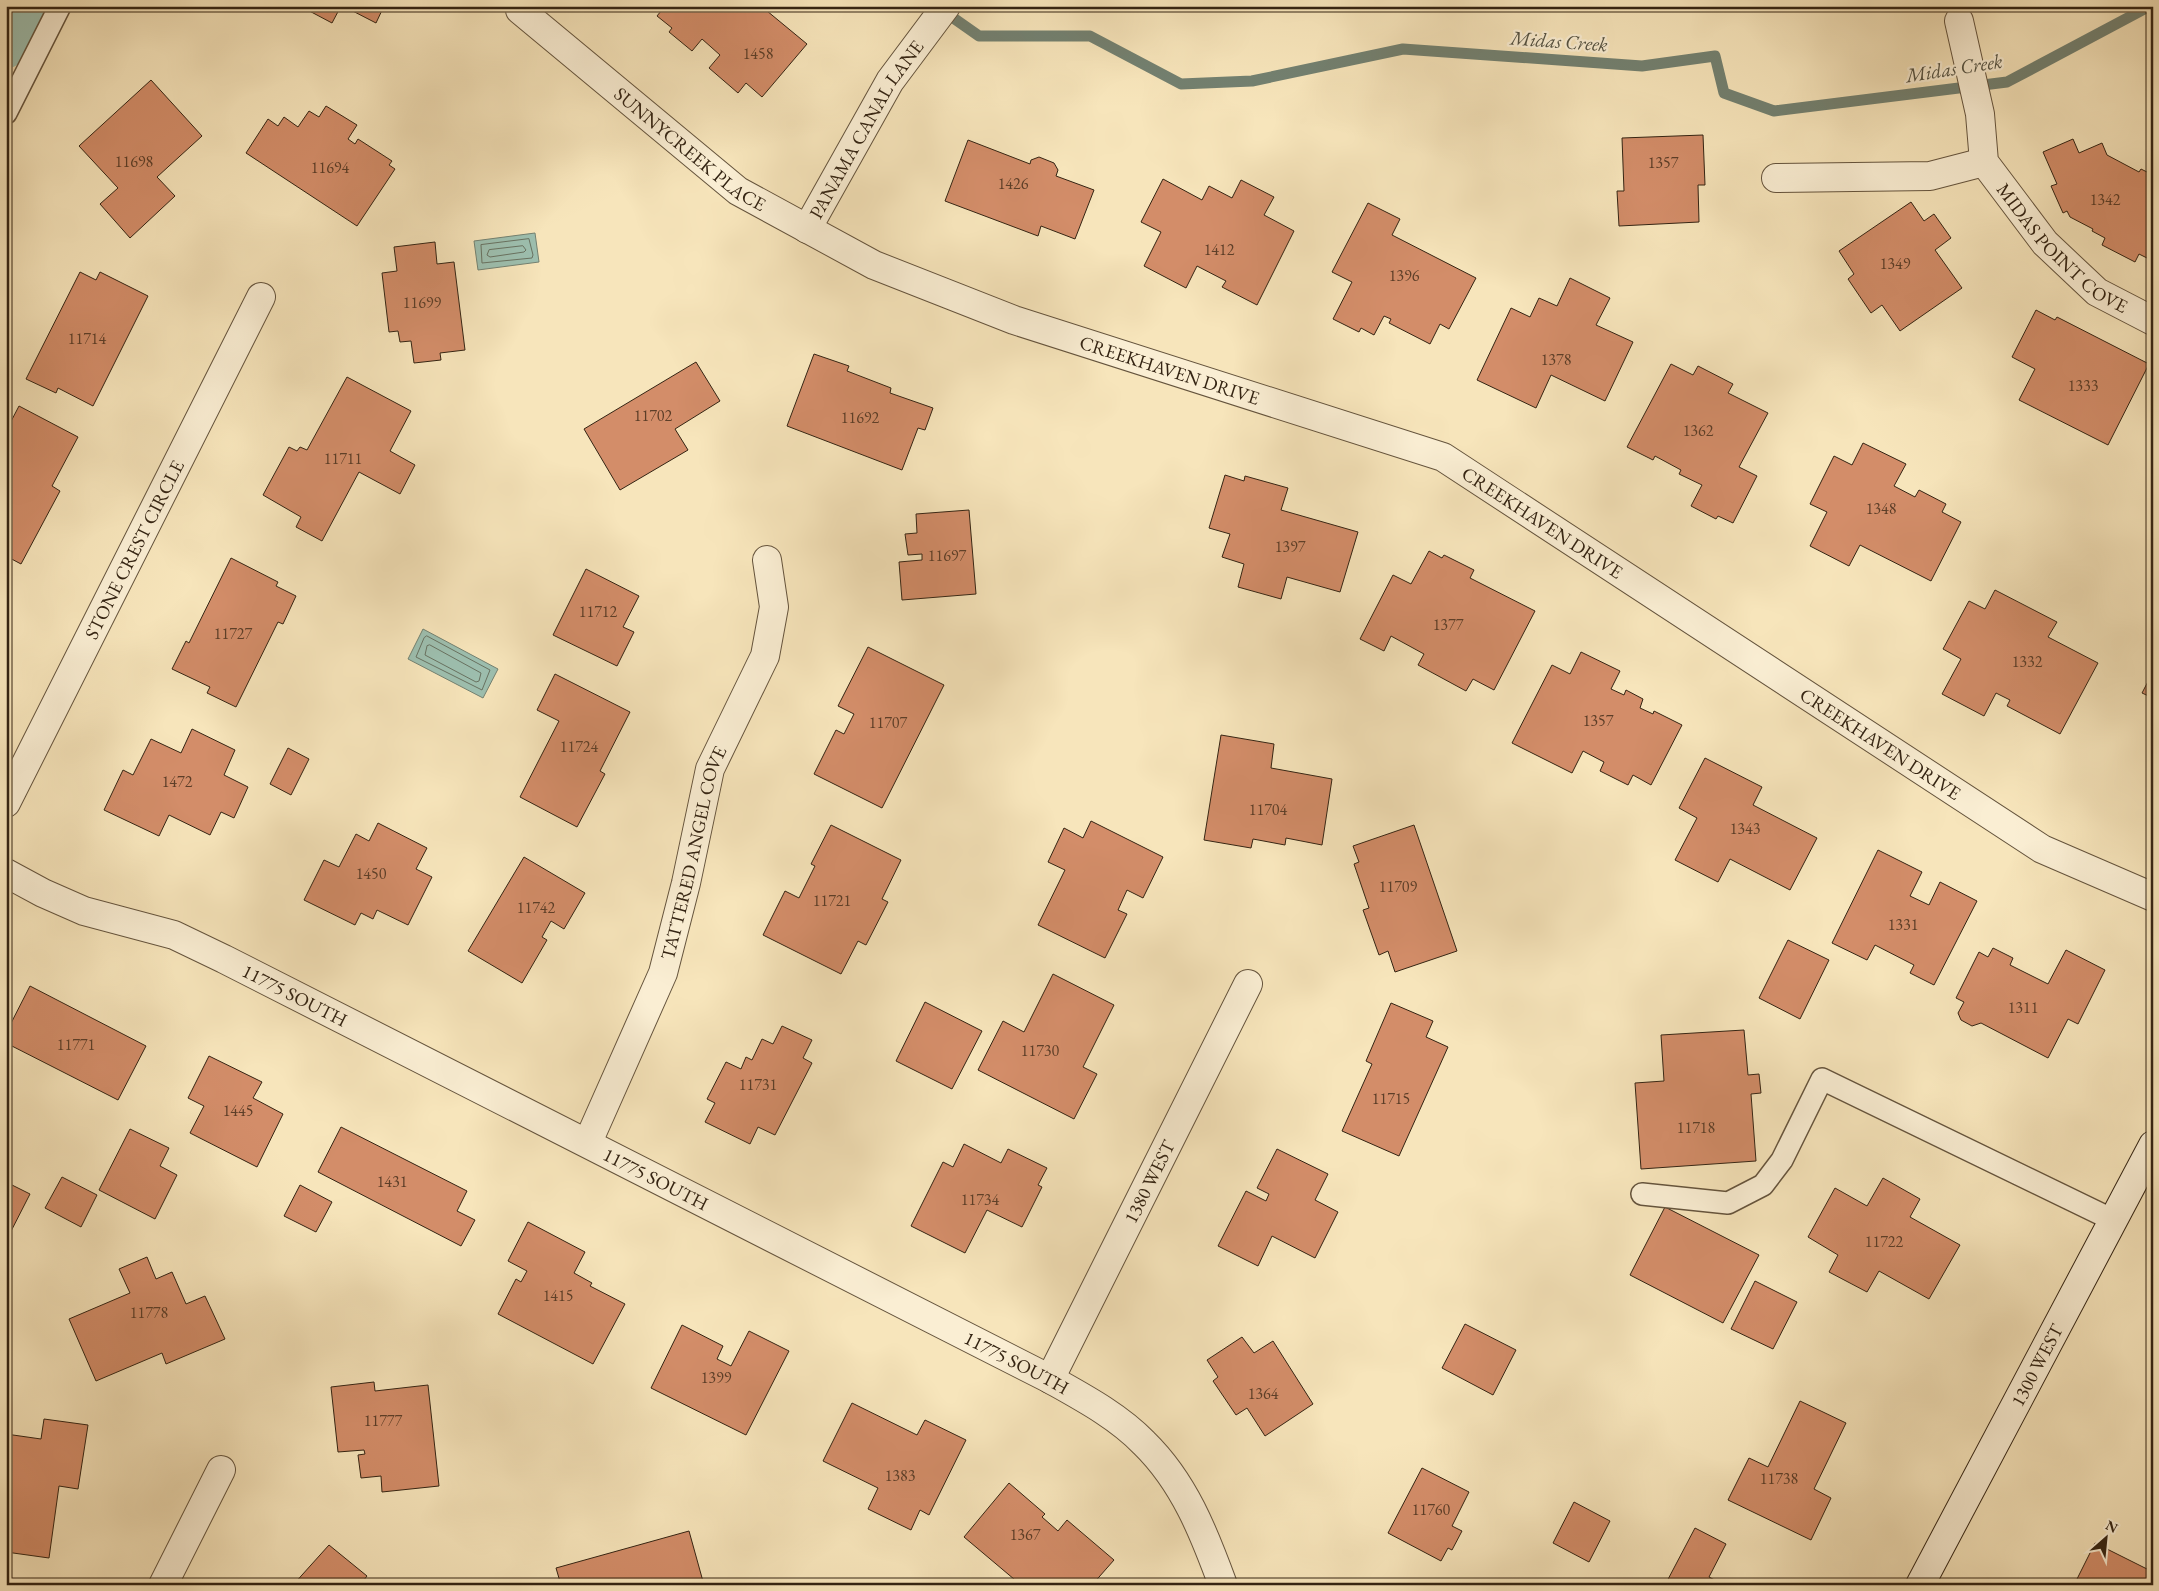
<svg xmlns="http://www.w3.org/2000/svg" width="2159" height="1591" font-family="'EB Garamond',serif">
  <style>
    .water { fill: #9dbfaf; stroke: #738171 }
    .lines { fill: none; stroke-linecap: round; stroke-linejoin: round }
    .shore { stroke: #687261; stroke-width: 1 }
    .stream { stroke: #738171; stroke-width: 11 }
    .canal { stroke: #9dbfaf; stroke-width: 39 }
    .building { fill: #d38d69; stroke: #342413 }
    .lane-casing { stroke: #65543d; stroke-width: 24 }
    .street-casing { stroke: #65543d; stroke-width: 30 }
    .secondary-casing { stroke: #342413; stroke-width: 30 }
    .lane { stroke: #faeed3; stroke-width: 21 }
    .street { stroke: #faeed3; stroke-width: 28 }
    .secondary { stroke: #faeed3; stroke-width: 28 }
    .labels { text-anchor: middle; stroke-width: 4.5; stroke-linejoin: round; paint-order: stroke }
    .number-label { font-size: 16px; fill: #5c3e28 }
    .street-label { font-size: 19px; fill: #342413; stroke: #faeed3 }
    .water-label { font-size: 20px; font-style: italic; fill: #545242; stroke: #faeed3 }
  </style>
  <rect width="100%" height="100%" fill="#f7e5bb"/>
  <filter id="stains"><feTurbulence type="fractalNoise" baseFrequency=".004" numOctaves="4"/><feColorMatrix values="0 0 0 0 .2 0 0 0 0 .09 0 0 0 0 .02 0 0 0 .5 -.17"/></filter>
  <radialGradient id="worn" r=".72"><stop offset=".6" stop-color="#630" stop-opacity="0"/><stop offset="1" stop-color="#630" stop-opacity=".3"/></radialGradient>
  <path class="water" d="M535,233L539,262L478,270L474,241Z
    M423,629L498,669L483,698L408,659Z"/>
  <g class="lines">
    <path class="shore" d="M529,239L533,255L532,258L482,263L481,245Z
      M523,246L526,250L524,252L490,257L487,255L489,250Z
      M427,636L490,670L482,690L416,657L424,638Z
      M430,645L481,673L479,681L476,682L425,655L427,646Z"/>
    <path class="stream" d="M942,10L979,36H1090L1181,84L1252,81L1403,49L1642,66L1715,56L1724,93L1774,111L2007,82L2150,6"/>
    <path class="canal" d="M6,49L27,6"/>
  </g>
  <path class="building" d="M300,6H341L332,23Z
    M343,6H384L376,23Z
    M665,6H761L807,44L762,97L746,83L738,93L709,68L720,55L702,39L692,51L669,32L672,28L657,16Z
    M151,80L202,136L157,177L175,196L130,238L100,204L118,188L79,146Z
    M326,106L357,125L348,139L355,144L358,139L392,161L389,165L395,169L357,226L246,153L268,119L278,126L284,117L298,127L309,111L319,117Z
    M1703,135L1705,185H1698L1699,222L1619,226L1617,191H1624L1622,138Z
    M2073,139L2079,153L2102,143L2107,155L2139,172L2141,169L2153,175V261L2139,254L2135,262L2102,245L2105,238L2092,231L2093,229L2070,217L2067,211L2063,213L2051,186L2057,184L2043,152Z
    M968,140L1030,164L1031,160L1039,157L1054,163L1058,170L1056,176L1094,190L1075,239L1041,226L1038,236L945,201Z
    M1163,179L1202,200L1209,186L1232,198L1241,180L1274,197L1264,215L1294,231L1257,305L1222,287L1226,281L1197,266L1186,288L1144,266L1161,232L1141,222Z
    M1911,202L1924,221L1934,214L1951,238L1935,250L1962,288L1900,331L1882,305L1871,313L1848,279L1854,274L1839,251Z
    M1368,203L1400,219L1392,235L1476,278L1449,329L1440,324L1430,344L1389,323L1391,319L1384,316L1374,335L1361,328L1359,332L1333,319L1352,282L1332,272Z
    M435,242L437,264L454,262L465,350L440,353L441,360L414,363L411,341L400,342L398,331L389,332L382,273L397,271L394,247Z
    M80,272L96,280L100,272L148,296L93,406L58,388L56,393L26,379Z
    M1570,278L1610,298L1596,325L1633,342L1605,401L1551,375L1536,408L1477,380L1511,308L1530,317L1539,298L1557,306Z
    M2036,310L2055,320L2057,317L2149,364L2108,445L2019,400L2035,369L2012,357Z
    M814,354L849,366L847,371L891,388L890,393L933,408L925,430L918,428L902,470L787,426Z
    M696,362L720,401L675,429L688,450L620,490L584,429Z
    M1671,364L1693,375L1698,366L1733,384L1728,393L1768,413L1739,467L1757,476L1733,523L1718,516L1716,519L1691,506L1702,485L1679,474L1681,470L1655,456L1653,460L1627,447Z
    M347,377L411,411L390,451L415,465L400,494L359,472L322,541L296,527L301,517L263,495L289,447L297,451L300,447L307,450Z
    M19,406L78,437L52,486L60,491L21,564L6,556V431Z
    M1863,443L1906,464L1894,486L1915,497L1919,490L1946,504L1942,512L1961,522L1931,581L1860,545L1849,566L1810,546L1827,512L1810,504L1834,456L1852,465Z
    M1225,475L1244,481L1245,476L1288,488L1281,510L1358,532L1340,592L1287,577L1281,599L1238,587L1244,564L1222,557L1230,534L1209,528Z
    M969,510L976,594L902,600L899,562L922,560V554L908,555L905,534L917,533L916,514Z
    M1429,551L1442,558L1444,555L1474,570L1470,578L1535,611L1494,690L1473,679L1466,691L1418,665L1424,654L1391,636L1384,651L1360,639L1393,575L1411,584Z
    M231,558L278,582L276,586L296,596L283,624L278,622L236,707L207,693L210,687L172,669L186,641L189,643Z
    M586,569L639,596L623,627L634,632L617,666L553,635Z
    M1995,590L2057,622L2048,637L2098,663L2060,734L2007,706L2010,700L1996,693L1984,716L1942,694L1961,659L1943,649L1969,601L1985,609Z
    M868,647L944,685L882,808L814,774L836,730L844,734L854,714L838,706Z
    M1581,652L1620,671L1611,689L1624,695L1626,690L1643,699L1640,708L1653,714L1654,711L1682,725L1651,785L1633,775L1628,785L1600,771L1604,762L1583,751L1572,773L1512,743L1552,665L1570,674Z
    M2153,672V698L2142,693Z
    M555,674L630,712L600,771L605,774L577,827L520,797L559,721L537,710Z
    M192,729L235,750L224,775L248,787L234,818L221,812L210,835L169,815L159,836L104,810L123,770L133,775L151,739L181,753Z
    M1221,735L1274,744L1271,768L1332,779L1322,845L1286,838L1285,845L1253,839L1251,848L1204,840Z
    M288,748L309,759L291,795L270,784Z
    M1705,758L1762,787L1753,805L1817,838L1790,890L1730,859L1718,882L1675,860L1697,818L1679,808Z
    M1091,821L1163,857L1143,898L1127,890L1118,910L1127,914L1105,958L1038,925L1065,870L1048,862L1064,828L1083,838Z
    M378,823L427,848L416,869L432,877L408,925L377,910L373,919L361,913L355,925L304,900L324,860L339,867L356,834L369,841Z
    M831,825L901,860L882,899L888,902L866,945L858,941L841,974L763,935L785,891L799,898L815,866L811,864Z
    M1414,825L1457,951L1395,972L1388,951L1379,955L1363,910L1369,908L1354,864L1359,862L1353,846Z
    M1878,850L1922,872L1910,896L1929,905L1940,882L1977,901L1934,985L1910,973L1914,965L1875,945L1867,960L1832,943Z
    M524,857L585,893L564,929L551,921L542,937L547,940L522,983L468,951Z
    M1788,940L1829,960L1800,1019L1759,998Z
    M1993,948L2013,958L2010,965L2048,984L2066,950L2105,970L2078,1024L2068,1019L2048,1058L1981,1023L1972,1026L1961,1020L1958,1013L1964,1002L1956,998L1979,952L1988,957Z
    M1053,974L1114,1005L1083,1067L1097,1074L1074,1119L978,1070L1003,1021L1024,1032Z
    M30,986L146,1046L118,1100L6,1043V1033Z
    M925,1002L982,1031L952,1089L896,1061Z
    M1391,1003L1433,1021L1426,1037L1448,1047L1399,1156L1342,1131L1372,1064L1366,1061Z
    M782,1026L812,1040L803,1058L812,1063L775,1135L758,1127L750,1144L705,1122L715,1103L707,1099L726,1062L741,1069L746,1057L752,1060L762,1039L773,1044Z
    M1744,1030L1748,1075L1759,1074L1761,1093L1751,1094L1756,1161L1641,1169L1635,1083L1664,1081L1661,1035Z
    M209,1056L262,1082L253,1098L283,1114L257,1167L190,1133L204,1106L188,1098Z
    M341,1127L467,1191L457,1211L475,1220L461,1246L318,1172Z
    M130,1129L169,1148L160,1166L177,1175L155,1219L99,1190Z
    M964,1144L1001,1163L1008,1149L1047,1168L1038,1185L1042,1187L1022,1227L987,1210L965,1253L911,1226L943,1162L953,1167Z
    M1277,1149L1328,1174L1315,1200L1338,1212L1315,1258L1272,1236L1258,1266L1218,1246L1246,1191L1266,1201L1269,1194L1257,1188Z
    M62,1177L97,1195L81,1227L45,1208Z
    M1883,1178L1920,1199L1910,1217L1960,1245L1929,1299L1879,1271L1867,1292L1829,1272L1838,1255L1808,1237L1835,1188L1867,1206Z
    M6,1182L30,1194L6,1241Z
    M300,1185L332,1202L316,1232L284,1216Z
    M1665,1207L1759,1255L1723,1323L1630,1275Z
    M528,1222L585,1252L574,1273L592,1283L590,1286L625,1304L593,1364L498,1314L516,1279L521,1282L527,1271L508,1261Z
    M147,1257L156,1279L172,1272L186,1304L205,1296L225,1339L166,1364L162,1353L96,1381L69,1319L130,1293L119,1269Z
    M1755,1281L1797,1302L1773,1349L1731,1329Z
    M1465,1324L1516,1350L1493,1395L1442,1368Z
    M682,1325L723,1346L717,1359L731,1366L749,1331L789,1351L746,1435L651,1388Z
    M1242,1337L1254,1353L1273,1341L1313,1404L1265,1436L1247,1408L1236,1415L1213,1381L1218,1377L1207,1360Z
    M374,1382L375,1391L428,1385L439,1486L382,1492L381,1476L361,1478L358,1455L365,1454L364,1450L338,1452L331,1387Z
    M1800,1401L1846,1423L1814,1489L1831,1498L1811,1540L1728,1500L1749,1458L1768,1467Z
    M852,1403L917,1435L925,1420L966,1440L929,1515L920,1510L911,1530L868,1509L878,1488L823,1461Z
    M44,1419L88,1425L78,1489L59,1486L49,1558L6,1552V1434L41,1439Z
    M1422,1468L1469,1492L1452,1526L1462,1531L1452,1550L1448,1548L1441,1561L1388,1533Z
    M1009,1483L1045,1514L1042,1517L1058,1531L1067,1520L1114,1560L1092,1585H1021L964,1537Z
    M1574,1502L1610,1521L1589,1562L1553,1543Z
    M1695,1528L1726,1544L1709,1577L1724,1585H1665Z
    M689,1531L704,1585H561L556,1568Z
    M2095,1543L2153,1572V1585H2074Z
    M329,1545L367,1576L360,1585H293Z"/>
  <g class="lines">
    <defs>
      <path id="lane" d="M6,113L60,6
        M1642,1194L1728,1203L1763,1185L1782,1160L1822,1079L2113,1220"/>
      <g id="street">
        <path id="s1" d="M520,10L738,191L874,265L1014,320L1443,457L2042,849L2153,897"/>
        <path id="s2" d="M1959,21L1980,114L1984,162L2045,243L2097,292L2153,321"/>
        <path d="M1776,178L1930,176L1984,162"/>
        <path id="s3" d="M807,229L890,81L946,6"/>
        <path id="s4" d="M6,803L261,297"/>
        <path id="s5" d="M6,873L43,893L84,911L174,935L224,959L1050,1379C1082,1397 1118,1416 1144,1443C1184,1482 1204,1533 1223,1585"/>
        <path id="s6" d="M588,1142L663,973L686,883L710,769L765,656L774,607L767,560"/>
        <path id="s7" d="M1050,1379L1248,984"/>
        <path d="M163,1585L221,1470"/>
      </g>
      <g id="secondary">
        <path id="s8" d="M1920,1585L2153,1145"/>
      </g>
    </defs>
    <use href="#lane" class="lane-casing"/>
    <use href="#street" class="street-casing"/>
    <use href="#secondary" class="secondary-casing"/>
    <use href="#lane" class="lane"/>
    <use href="#street" class="street"/>
    <use href="#secondary" class="secondary"/>
  </g>
  <g class="labels">
    <g class="number-label">
      <text x="758" y="59">1458</text>
      <text x="134" y="167">11698</text>
      <text x="1663" y="168">1357</text>
      <text x="330" y="173">11694</text>
      <text x="1013" y="189">1426</text>
      <text x="2105" y="205">1342</text>
      <text x="1219" y="255">1412</text>
      <text x="1895" y="269">1349</text>
      <text x="1404" y="281">1396</text>
      <text x="422" y="308">11699</text>
      <text x="87" y="344">11714</text>
      <text x="1556" y="365">1378</text>
      <text x="2083" y="391">1333</text>
      <text x="653" y="421">11702</text>
      <text x="860" y="423">11692</text>
      <text x="1698" y="436">1362</text>
      <text x="343" y="464">11711</text>
      <text x="1881" y="514">1348</text>
      <text x="1290" y="552">1397</text>
      <text x="947" y="561">11697</text>
      <text x="598" y="617">11712</text>
      <text x="1448" y="630">1377</text>
      <text x="233" y="639">11727</text>
      <text x="2027" y="667">1332</text>
      <text x="1598" y="726">1357</text>
      <text x="888" y="728">11707</text>
      <text x="579" y="752">11724</text>
      <text x="177" y="787">1472</text>
      <text x="1268" y="815">11704</text>
      <text x="1745" y="834">1343</text>
      <text x="371" y="879">1450</text>
      <text x="1398" y="892">11709</text>
      <text x="832" y="906">11721</text>
      <text x="536" y="913">11742</text>
      <text x="1903" y="930">1331</text>
      <text x="2023" y="1013">1311</text>
      <text x="76" y="1050">11771</text>
      <text x="1040" y="1056">11730</text>
      <text x="758" y="1090">11731</text>
      <text x="1391" y="1104">11715</text>
      <text x="238" y="1116">1445</text>
      <text x="1696" y="1133">11718</text>
      <text x="392" y="1187">1431</text>
      <text x="980" y="1205">11734</text>
      <text x="1884" y="1247">11722</text>
      <text x="558" y="1301">1415</text>
      <text x="149" y="1318">11778</text>
      <text x="716" y="1383">1399</text>
      <text x="1263" y="1399">1364</text>
      <text x="383" y="1426">11777</text>
      <text x="900" y="1481">1383</text>
      <text x="1779" y="1484">11738</text>
      <text x="1431" y="1515">11760</text>
      <text x="1025" y="1540">1367</text>
    </g>
    <g class="street-label">
      <text dy="7" stroke="none"><textPath href="#s3" startOffset="116">PANAMA CANAL LANE</textPath></text>
      <text dy="7" stroke="none"><textPath href="#s1" startOffset="220">SUNNYCREEK PLACE</textPath></text>
      <text dy="7" stroke="none"><textPath href="#s2" startOffset="261">MIDAS POINT COVE</textPath></text>
      <text dy="7" stroke="none"><textPath href="#s1" startOffset="752">CREEKHAVEN DRIVE</textPath></text>
      <text dy="7" stroke="none"><textPath href="#s1" startOffset="1158">CREEKHAVEN DRIVE</textPath></text>
      <text dy="7" stroke="none"><textPath href="#s4" startOffset="284">STONE CREST CIRCLE</textPath></text>
      <text dy="7" stroke="none"><textPath href="#s1" startOffset="1562">CREEKHAVEN DRIVE</textPath></text>
      <text dy="7" stroke="none"><textPath href="#s6" startOffset="309">TATTERED ANGEL COVE</textPath></text>
      <text dy="7" stroke="none"><textPath href="#s5" startOffset="315">11775 SOUTH</textPath></text>
      <text dy="7" stroke="none"><textPath href="#s5" startOffset="720">11775 SOUTH</textPath></text>
      <text dy="7" stroke="none"><textPath href="#s7" startOffset="221">1380 WEST</textPath></text>
      <text dy="7" stroke="none"><textPath href="#s5" startOffset="1125">11775 SOUTH</textPath></text>
      <text dy="7" stroke="none"><textPath href="#s8" startOffset="249">1300 WEST</textPath></text>
    </g>
    <g class="water-label">
      <text transform="translate(1559 41) rotate(4)" y="7">Midas Creek</text>
      <text transform="translate(1954 68) rotate(-9)" y="7">Midas Creek</text>
    </g>
  </g>
  <rect width="2159" height="1591" fill="none" stroke="#f7e5bb" stroke-width="25"/>
  <rect x="8" y="8" width="2144" height="1576" fill="none" stroke="#342413" stroke-width="2.5"/>
  <rect x="12" y="12" width="2134" height="1566" fill="none" stroke="#342413"/>
  <g transform="translate(2106 1538) rotate(27)" stroke="#faeed3" stroke-width="4" paint-order="stroke">
  <path d="M0-4L9 19L0 12L-9 19Z" fill="#342413"/>
  <text y="-8" font-size="14" font-weight="bold" text-anchor="middle" fill="#342413">N</text>
  </g>
  <rect width="100%" height="100%" filter="url(#stains)"/>
  <rect width="100%" height="100%" fill="url(#worn)"/>
</svg>
